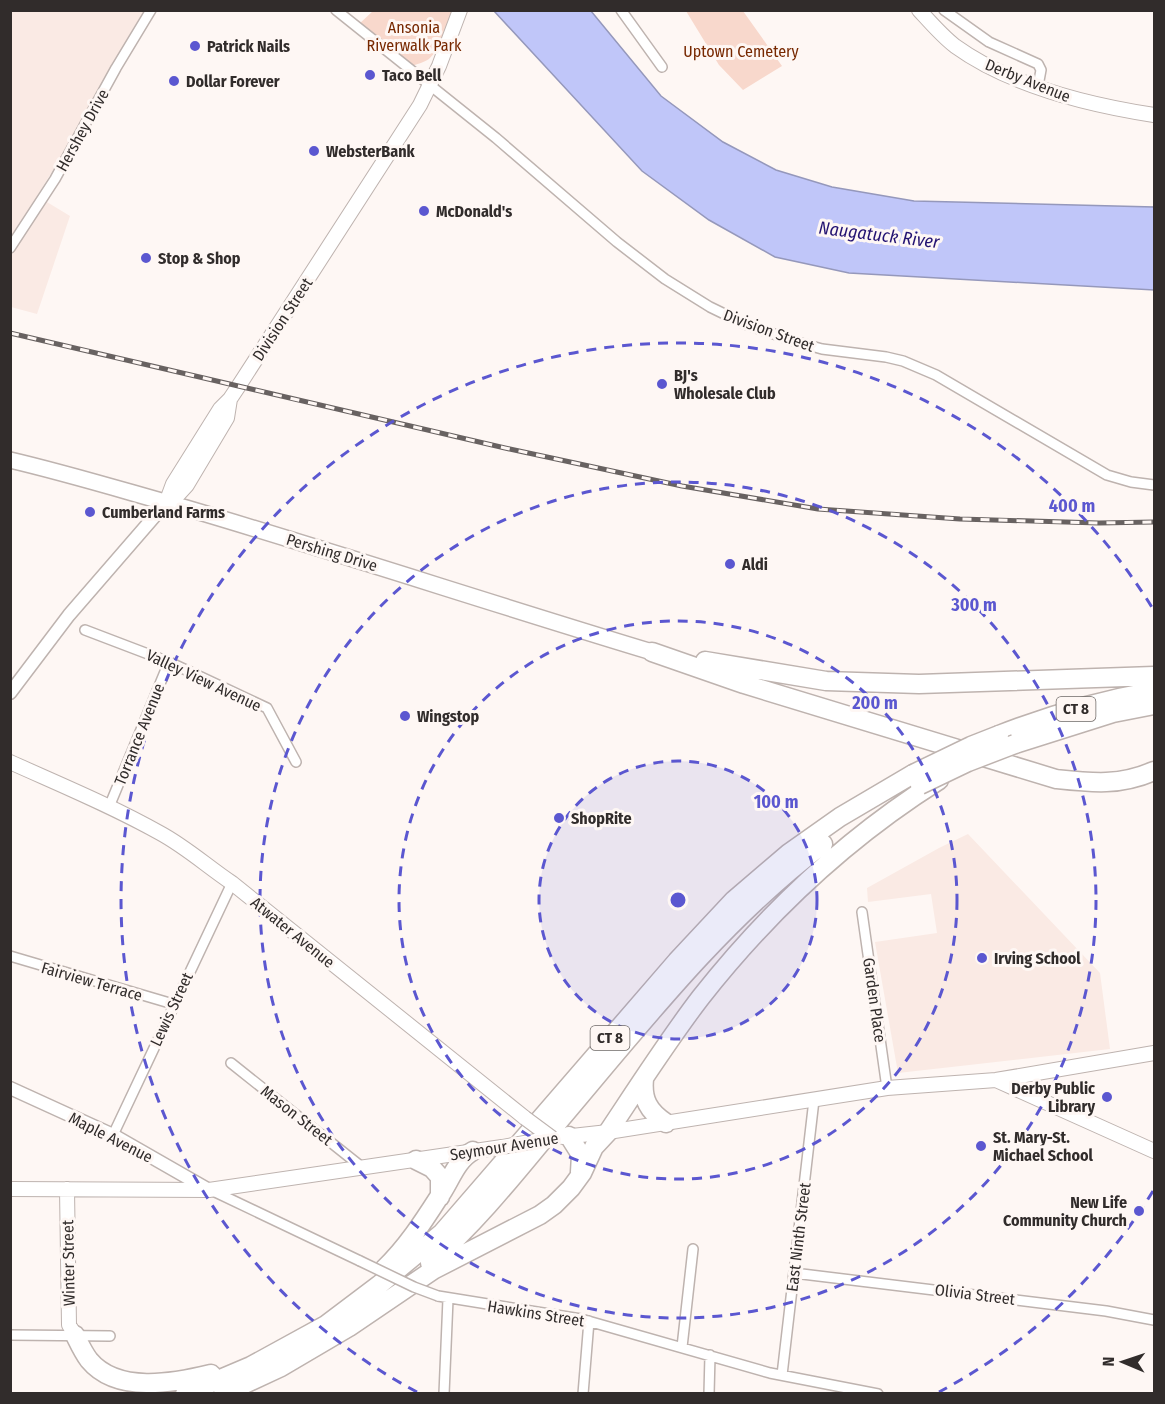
<svg xmlns="http://www.w3.org/2000/svg" width="1165" height="1404" font-family="'Fira Sans Condensed',sans-serif">
  <style>
    .built { fill: #faeae4 }
    .green { fill: #f8d8cc }
    .water { fill: #c0c6f9; stroke: #9598bb; stroke-width: 1.5 }
    .lines { fill: none; stroke-linecap: round; stroke-linejoin: round }
    .minor-casing { stroke: #beb3af; stroke-width: 12 }
    .tertiary-casing { stroke: #beb3af; stroke-width: 15 }
    .secondary-casing { stroke: #beb3af; stroke-width: 16 }
    .primary-casing { stroke: #beb3af; stroke-width: 18 }
    .motorway-casing { stroke: #beb3af; stroke-width: 21 }
    .minor { stroke: #fff; stroke-width: 9 }
    .tertiary { stroke: #fff; stroke-width: 12 }
    .secondary { stroke: #fff; stroke-width: 14 }
    .primary { stroke: #fff; stroke-width: 15 }
    .motorway { stroke: #fff; stroke-width: 18 }
    .rail-casing { stroke: #686261; stroke-width: 5 }
    .rail { stroke: #fef7f4; stroke-width: 3; stroke-dasharray: 9; stroke-linecap: butt }
    .minor-bridge-casing { stroke: #beb3af; stroke-width: 12; stroke-linecap: butt }
    .secondary-bridge-casing { stroke: #beb3af; stroke-width: 16; stroke-linecap: butt }
    .motorway-bridge-casing { stroke: #beb3af; stroke-width: 21; stroke-linecap: butt }
    .minor-bridge { stroke: #fff; stroke-width: 9 }
    .secondary-bridge { stroke: #fff; stroke-width: 14 }
    .motorway-bridge { stroke: #fff; stroke-width: 18 }
    .ring { fill: none; stroke: #5b57d0; stroke-width: 3; stroke-dasharray: 10 8 }
    .poi-dot { fill: #5b57d0; stroke: #fef7f4; stroke-width: 2 }
    .labels { text-anchor: middle; stroke-width: 6; stroke-linejoin: round; paint-order: stroke }
    .shield { fill: #fef7f4; stroke: #6e6967; stroke-width: 1.5 }
    .shield-label { font-size: 15px; font-weight: bold; fill: #312c2b }
    .park-label { font-size: 16px; fill: #772800; stroke: #fef7f4 }
    .poi-label { font-size: 16px; font-weight: bold; fill: #312c2b; stroke: #fef7f4; text-anchor: start }
    .street-label { font-size: 16px; fill: #312c2b; stroke: #fef7f4 }
    .water-label { font-size: 18px; font-style: italic; fill: #241372; stroke: #fef7f4 }
    .centre { fill: #5b57d0; stroke: #fef7f4; stroke-width: 3 }
    .ring-label { font-size: 18px; text-anchor: middle; font-weight: bold; fill: #5b57d0; stroke: #fef7f4; stroke-width: 6; stroke-linejoin: round; paint-order: stroke }
  </style>
  <rect width="100%" height="100%" fill="#fef7f4"/>
  <path class="built" d="M10,11H145L90,110L37,196L70,216L37,314L11,307Z
    M968,834L1100,973L1110,1049L898,1073L875,942L937,933L931,894L868,902L867,888L939,848Z"/>
  <path class="green" d="M373,11H452C447,26 442,47 429,59C425,62 417,64 412,66L374,34L358,25Z
    M686,11H743L782,66L743,90L719,65Z"/>
  <path class="water" d="M494,11H591L661,96L723,142L776,170L832,187L914,201L1154,207V290L849,273L775,257L709,220L642,171Z"/>
  <g class="lines">
    <defs>
      <path id="minor" d="M336,10L496,138L617,242L665,279L710,307L745,324L797,342L822,349L886,357L903,361L936,375L1107,475L1131,482L1154,485
        M621,10L662,67
        M944,10L989,42L1038,64L1041,70L1038,86
        M10,248L55,179L116,68L151,10
        M85,630L169,662L267,708L296,762
        M109,807L169,662
        M862,912L887,1088
        M10,956L173,1004
        M231,1063L363,1168
        M113,1135L232,883
        M211,1190L360,1261
        M794,1273L1106,1311L1154,1320
        M438,1296L581,1319L770,1373L878,1394
        M10,1335L110,1336
        M682,1347L693,1249
        M782,1375L814,1100
        M444,1394L448,1299
        M583,1394L589,1321
        M709,1394L710,1355"/>
      <path id="tertiary" d="M10,693L69,615L166,503
        M10,1088L113,1135L209,1190"/>
      <path id="secondary" d="M919,10C930,22 942,36 955,46C1009,85 1089,105 1154,115
        M166,503L173,484L220,409L230,399L238,387L420,105L439,66L460,10
        M166,503L176,497L187,485L227,418L230,399
        M10,762C61,785 112,806 160,833C186,847 208,867 232,883L525,1118
        M996,1080L1154,1151
        M563,1137L608,1132L887,1088L996,1080L1154,1053
        M10,1189L209,1190L502,1147
        M67,1189L69,1325L75,1335"/>
      <path id="primary" d="M10,460C70,474 128,492 186,508C342,554 496,605 652,652"/>
      <path id="motorway" d="M652,652L744,684L1056,779C1093,783 1119,786 1154,771
        M705,661L826,681L919,684L1154,676
        M999,735C1050,715 1101,700 1154,691
        M1015,744L1113,713L1154,705
        M644,1079C642,1099 648,1111 666,1123
        M569,1136L581,1155L580,1172
        M416,1160L432,1168L440,1177V1197
        M430,1263C476,1223 514,1175 553,1128C638,1028 718,924 823,844
        M384,1269C406,1248 423,1222 439,1197C450,1182 456,1160 473,1151
        M75,1335C79,1343 83,1352 89,1360C117,1394 174,1383 211,1374
        M185,1394L251,1366L326,1325L379,1285L442,1233L677,961L734,900L789,853L840,817L913,774
        M223,1394L281,1367L349,1327L433,1270L540,1215L554,1205L571,1188L582,1173L594,1147L608,1132C638,1087 668,1040 701,997C768,912 847,838 939,780"/>
    </defs>
    <use href="#minor" class="minor-casing"/>
    <use href="#tertiary" class="tertiary-casing"/>
    <use href="#secondary" class="secondary-casing"/>
    <use href="#primary" class="primary-casing"/>
    <use href="#motorway" class="motorway-casing"/>
    <use href="#minor" class="minor"/>
    <use href="#tertiary" class="tertiary"/>
    <use href="#secondary" class="secondary"/>
    <use href="#primary" class="primary"/>
    <use href="#motorway" class="motorway"/>
    <defs>
      <path id="rail" d="M10,333L505,448L682,486L818,509L960,519L1099,523L1154,522"/>
    </defs>
    <use href="#rail" class="rail-casing"/>
    <use href="#rail" class="rail"/>
    <defs>
      <path id="minor-bridge" d="M360,1261L414,1287L438,1296"/>
      <path id="secondary-bridge" d="M525,1118L552,1138
        M502,1147L552,1138"/>
      <path id="motorway-bridge" d="M913,774L971,746L999,735
        M920,785L968,762L1015,744"/>
    </defs>
    <use href="#minor-bridge" class="minor-bridge-casing"/>
    <use href="#secondary-bridge" class="secondary-bridge-casing"/>
    <use href="#motorway-bridge" class="motorway-bridge-casing"/>
    <use href="#minor-bridge" class="minor-bridge"/>
    <use href="#secondary-bridge" class="secondary-bridge"/>
    <use href="#motorway-bridge" class="motorway-bridge"/>
  </g>
  <circle cx="678" cy="900" r="139" fill="#5b57d0" fill-opacity=".12"/>
  <g class="ring">
    <circle cx="678" cy="900" r="139"/>
    <circle cx="678" cy="900" r="279"/>
    <circle cx="678" cy="900" r="418"/>
    <path d="M1153 1191A557 557 0 0 1 939 1392M417 1392A557 557 0 1 1 1153 609"/>
  </g>
  <g class="poi-dot">
    <circle cx="195" cy="46" r="6"/>
    <circle cx="370" cy="75" r="6"/>
    <circle cx="174" cy="81" r="6"/>
    <circle cx="314" cy="151" r="6"/>
    <circle cx="424" cy="211" r="6"/>
    <circle cx="146" cy="258" r="6"/>
    <circle cx="662" cy="384" r="6"/>
    <circle cx="90" cy="512" r="6"/>
    <circle cx="730" cy="564" r="6"/>
    <circle cx="405" cy="716" r="6"/>
    <circle cx="559" cy="818" r="6"/>
    <circle cx="982" cy="958" r="6"/>
    <circle cx="1107" cy="1097" r="6"/>
    <circle cx="981" cy="1146" r="6"/>
    <circle cx="1139" cy="1211" r="6"/>
  </g>
  <g class="labels">
    <g class="shield">
      <rect x="1056.5" y="697" width="39" height="24" rx="4.5"/>
      <rect x="590.5" y="1026" width="39" height="24" rx="4.5"/>
    </g>
    <g class="shield-label">
      <text x="1076" y="714">CT 8</text>
      <text x="610" y="1043">CT 8</text>
    </g>
    <g class="park-label">
      <text x="414" y="33">Ansonia<tspan x="414" dy="18">Riverwalk Park</tspan></text>
      <text x="741" y="57">Uptown Cemetery</text>
    </g>
    <g class="poi-label">
      <text x="207" y="52">Patrick Nails</text>
      <text x="382" y="81">Taco Bell</text>
      <text x="186" y="87">Dollar Forever</text>
      <text x="326" y="157">WebsterBank</text>
      <text x="436" y="217">McDonald's</text>
      <text x="158" y="264">Stop &amp; Shop</text>
      <text x="674" y="381">BJ's<tspan x="674" dy="18">Wholesale Club</tspan></text>
      <text x="102" y="518">Cumberland Farms</text>
      <text x="742" y="570">Aldi</text>
      <text x="417" y="722">Wingstop</text>
      <text x="571" y="824">ShopRite</text>
      <text x="994" y="964">Irving School</text>
      <text x="1095" y="1094" text-anchor="end">Derby Public<tspan x="1095" dy="18">Library</tspan></text>
      <text x="993" y="1143">St. Mary-St.<tspan x="993" dy="18">Michael School</tspan></text>
      <text x="1127" y="1208" text-anchor="end">New Life<tspan x="1127" dy="18">Community Church</tspan></text>
    </g>
    <g class="street-label">
      <text transform="translate(1028 80) rotate(22)" y="6">Derby Avenue</text>
      <text transform="translate(82 130) rotate(-61)" y="6">Hershey Drive</text>
      <text transform="translate(282 319) rotate(-57)" y="6">Division Street</text>
      <text transform="translate(769 330) rotate(20)" y="6">Division Street</text>
      <text transform="translate(332 552) rotate(17)" y="6">Pershing Drive</text>
      <text transform="translate(204 680) rotate(25)" y="6">Valley View Avenue</text>
      <text transform="translate(139 734) rotate(-68)" y="6">Torrance Avenue</text>
      <text transform="translate(293 932) rotate(39)" y="6">Atwater Avenue</text>
      <text transform="translate(92 981) rotate(16)" y="6">Fairview Terrace</text>
      <text transform="translate(875 1000) rotate(82)" y="6">Garden Place</text>
      <text transform="translate(171 1009) rotate(-65)" y="6">Lewis Street</text>
      <text transform="translate(297 1115) rotate(38)" y="6">Mason Street</text>
      <text transform="translate(111 1137) rotate(27)" y="6">Maple Avenue</text>
      <text transform="translate(504 1146) rotate(-9)" y="6">Seymour Avenue</text>
      <text transform="translate(798 1237) rotate(-83)" y="6">East Ninth Street</text>
      <text transform="translate(68 1263) rotate(-91)" y="6">Winter Street</text>
      <text transform="translate(975 1294) rotate(7)" y="6">Olivia Street</text>
      <text transform="translate(536 1313) rotate(9)" y="6">Hawkins Street</text>
    </g>
    <g class="water-label">
      <text transform="translate(879 235) rotate(7)" y="6">Naugatuck River</text>
    </g>
  </g>
  <circle cx="678" cy="900" r="9" class="centre"/>
  <g class="ring-label">
    <text x="1072" y="512">400 m</text>
    <text x="974" y="611">300 m</text>
    <text x="875" y="709">200 m</text>
    <text x="776" y="808">100 m</text>
  </g>
  <rect width="1165" height="1404" fill="none" stroke="#312c2b" stroke-width="24"/>
  <g transform="translate(1123 1362) rotate(272)" stroke="#fef7f4" stroke-width="4.5" paint-order="stroke">
  <path d="M0-4.5L10 22L0 15L-10 22Z" fill="#312c2b"/>
  <text y="-9" font-size="16" font-weight="bold" text-anchor="middle" fill="#312c2b">N</text>
  </g>
</svg>
